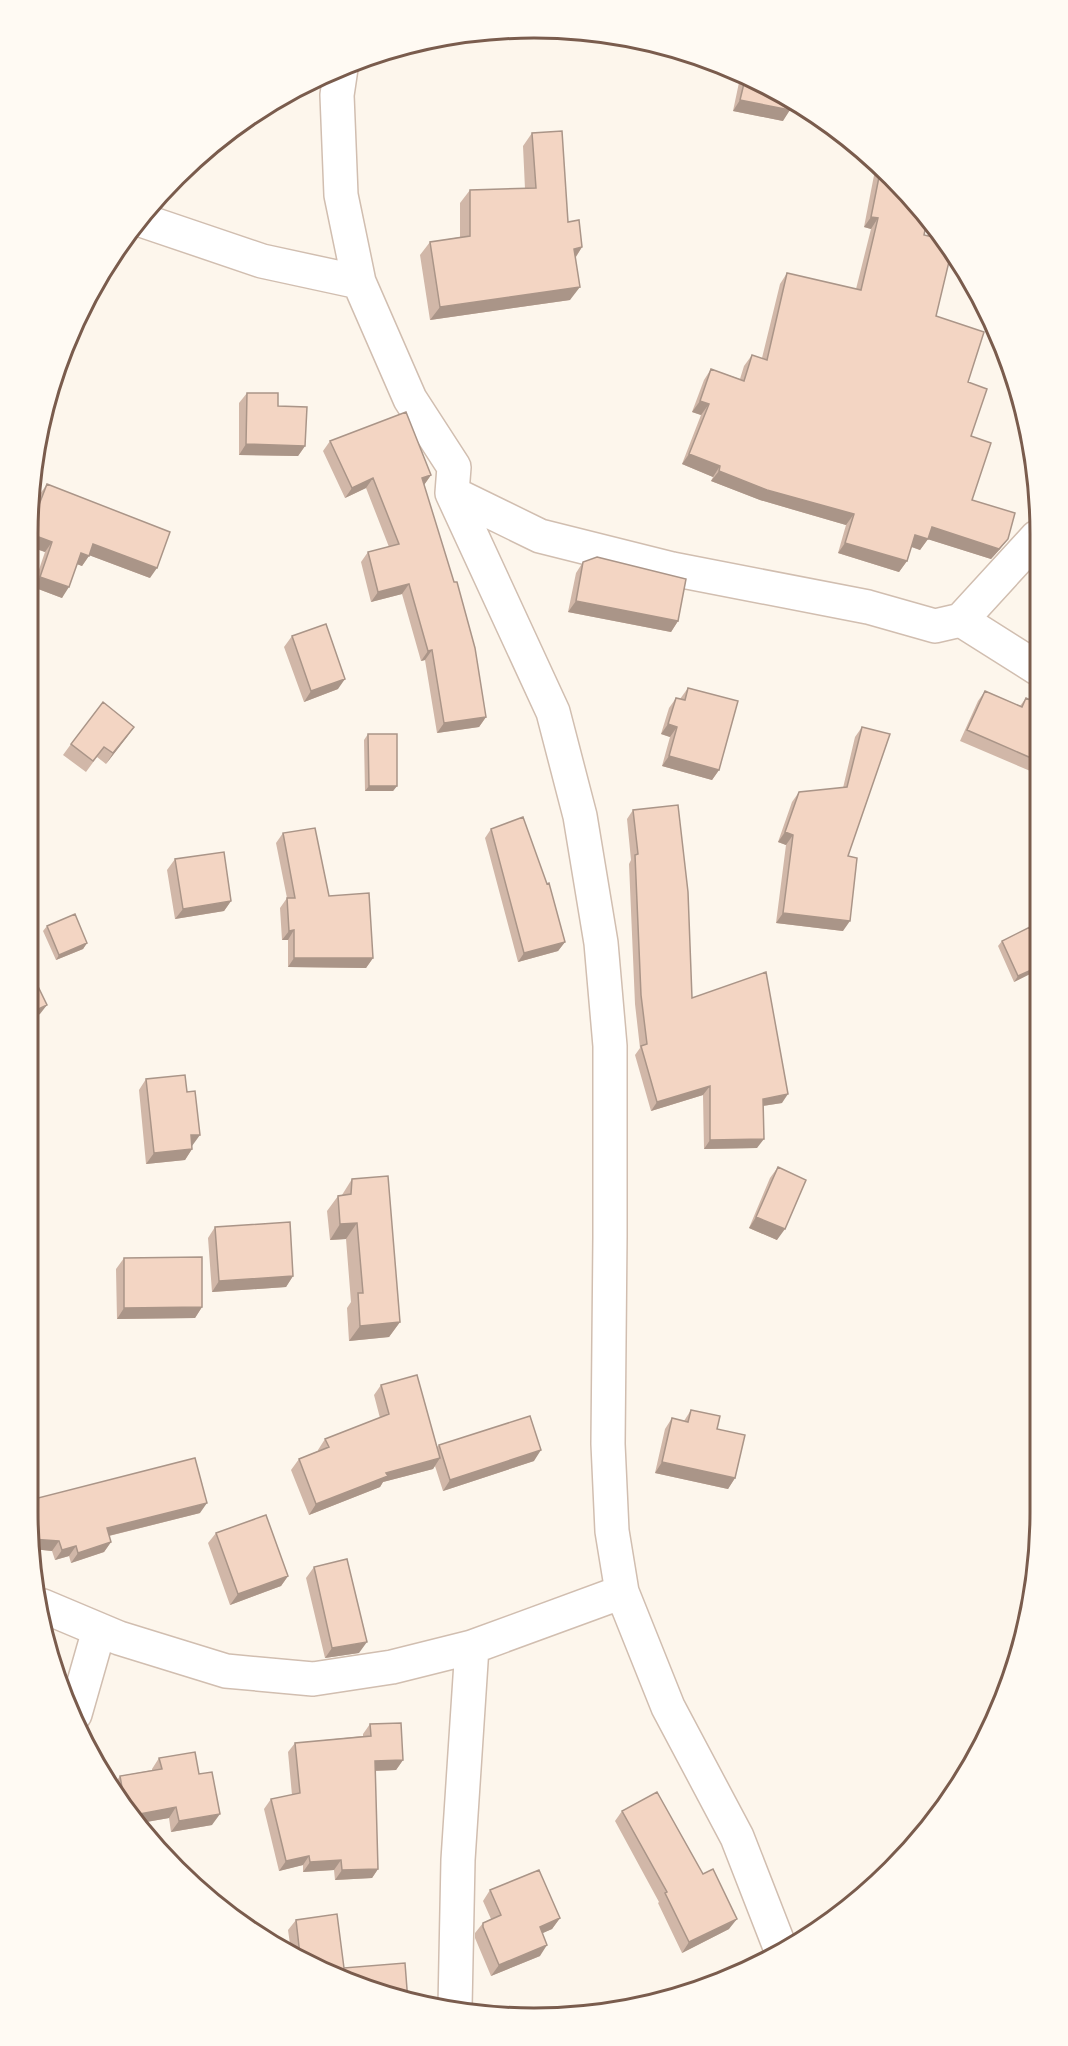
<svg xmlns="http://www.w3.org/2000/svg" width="1068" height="2046" font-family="'Space Grotesk',sans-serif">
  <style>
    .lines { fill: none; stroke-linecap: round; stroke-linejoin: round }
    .minor-casing { stroke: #d1beb0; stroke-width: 36 }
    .minor { stroke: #fff; stroke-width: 33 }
    .wall { fill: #d1b7a8 }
    .shaded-wall { fill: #aa9588 }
    .building { fill: #f3d5c3; stroke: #aa9588; stroke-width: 1.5 }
    .rim { fill: none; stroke: #7a5c4d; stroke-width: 3 }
  </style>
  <rect width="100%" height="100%" fill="#fdf6ec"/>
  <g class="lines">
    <defs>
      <path id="minor" d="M341,68L337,95L341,195L359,282L410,399L454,467L452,493L540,536L672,569L868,607L935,626L961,620L1037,668
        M138,219L262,261L359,282
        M452,493L553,712L580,816L601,943L610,1046V1237L608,1444L612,1531L622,1592L668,1707L737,1837L781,1950
        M961,620L1037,537
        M43,1606L119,1638L226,1671L313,1679L392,1667L472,1647L622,1592
        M75,1714L99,1630
        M455,2007L458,1860L472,1647"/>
    </defs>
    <use href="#minor" class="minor-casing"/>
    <use href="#minor" class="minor"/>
  </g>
  <path class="wall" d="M741,73L759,79L783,121L733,111Z
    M532,133L568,222L582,247L576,257L570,300L430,320L420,255L430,242L460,237V203L470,190L525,189L523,146Z
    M877,163L927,220L924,235L936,316L968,382L971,436L972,500L1000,549L991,559L928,539L920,550L911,547L907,561L899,572L838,553L846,525L760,500L711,481L713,477L682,464L701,415L692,412L704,380L711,369L740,379L744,366L752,355L762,358L780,284L787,273L856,289L871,229L864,227L876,165Z
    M247,393L278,406L305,446L298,456L239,455V403Z
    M330,441L431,475L424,485L486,717L479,727L437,733L425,660L421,661L402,594L371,602L361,562L368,552L389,547L366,488L345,498L323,451Z
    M47,484L150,578L89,555L82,566L77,564L62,598L33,587L45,552L28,546V525L40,494Z
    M583,562L678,621L671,632L568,612L576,573Z
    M292,636L338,689L304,702L284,647Z
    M688,688L719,770L712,780L662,766L670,737L661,734L669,708L676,698L680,699Z
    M985,691L1020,706L1026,698L1037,703L1038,770L1035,773L960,741L978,701Z
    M134,727L106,764L97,757L86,772L63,755L71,744Z
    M862,727L848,856L843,931L776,923L786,845L778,842L792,802L799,792L843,788L855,737Z
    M368,734L397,786L393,791H365L364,740Z
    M633,810L692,998L782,1103L763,1106L757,1148L704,1149L703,1095L651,1111L635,1055L640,1048L635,1004L629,864L631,860L627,819Z
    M491,829L565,942L558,951L518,962L485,838Z
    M283,833L329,896L373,958L366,968L288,967V940H282L280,908L287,898L276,843Z
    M175,859L231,901L224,911L175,919L167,870Z
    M47,926L87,943L83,949L56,960L43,931Z
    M1002,941L1038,943V970L1014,982L998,946Z
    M146,1079L187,1092L192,1149L185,1160L146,1164L139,1090Z
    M778,1167L777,1240L749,1228L770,1178Z
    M352,1179L400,1322L389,1337L349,1341L347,1308L351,1302L346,1239L330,1240L327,1211L338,1196L342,1195Z
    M215,1227L293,1276L286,1287L212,1292L208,1238Z
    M124,1258L202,1307L195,1318L117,1319L116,1269Z
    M381,1385L437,1447L439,1445L534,1461L443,1491L435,1466L433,1469L383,1482L380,1487L309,1515L291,1470L299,1459L318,1451V1450L325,1439L380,1418L374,1395Z
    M691,1410L717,1429L735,1478L728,1489L655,1473L665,1429L672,1418L684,1421Z
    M30,1500L200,1513L109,1536L111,1542L104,1552L71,1563L69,1556L55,1560L52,1551L33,1549L27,1512V1505Z
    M216,1533L288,1576L281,1586L230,1605L208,1543Z
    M314,1567L359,1653L325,1658L306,1578Z
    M370,1724L403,1760L396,1770L375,1771L378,1869L372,1878L335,1880L334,1870L303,1872V1865L279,1871L264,1809L271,1799L292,1795L288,1752L295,1743L363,1736V1734Z
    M159,1758L199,1774L212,1825L171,1832L169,1818L135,1824L132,1821L113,1786L120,1776L152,1770V1769Z
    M622,1811L729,1929L682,1953L658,1903L659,1902L615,1821Z
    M490,1890L560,1918L552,1929L542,1933L540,1956L491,1976L475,1938V1933L483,1923L491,1919L483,1901Z
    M296,1920L344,1968L403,2002L291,1951L288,1930Z"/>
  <path class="shaded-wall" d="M740,100L790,110L783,121L733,111Z
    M871,217L878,218L871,229L864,227Z
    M582,247L573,261L574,249Z
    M580,287L570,300L430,320L440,307Z
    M700,401L709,404L701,415L692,412Z
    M246,444L305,446L298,456L239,455Z
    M689,454L720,466L713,477L682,464Z
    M719,471L854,514L846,525L760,500L711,481Z
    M431,475L424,485L422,478Z
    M373,478L366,488L345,498L352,488Z
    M932,527L1008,539L1000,549L991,559L924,538Z
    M28,533L52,542L45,552L28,546Z
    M915,535L928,539L920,550L907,545Z
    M845,543L907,561L899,572L838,553Z
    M93,544L157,568L150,578L86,554Z
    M81,553L89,556L82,566L74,563Z
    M40,577L69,587L62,598L33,587Z
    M409,584L402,594L371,602L378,592Z
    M576,601L678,621L671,632L568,612Z
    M432,650L425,660L421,661L428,651Z
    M345,679L338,689L304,702L311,691Z
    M486,717L479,727L437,733L444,723Z
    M668,724L677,727L670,737L661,734Z
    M134,727L127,737L106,764L113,753Z
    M669,756L719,770L712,780L662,766Z
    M369,786H397L393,791H365Z
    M785,832L793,835L786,845L778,842Z
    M231,901L224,911L175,919L183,909Z
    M783,913L850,921L843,931L776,923Z
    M294,930L288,940H282L289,931Z
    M565,942L558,951L518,962L524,953Z
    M87,943L83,949L56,960L59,955Z
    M294,958H373L366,968L288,967Z
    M1038,967V970L1014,982L1018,976Z
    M47,1005L40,1014L28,1021V1014Z
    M710,1086L703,1095L651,1111L657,1102Z
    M788,1094L782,1103L756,1107L763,1099Z
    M191,1135H200L192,1146Z
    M764,1139L757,1148L704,1149L710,1140Z
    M192,1149L185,1160L146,1164L154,1153Z
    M756,1217L785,1229L777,1240L749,1228Z
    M357,1223L346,1239L330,1240L340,1224Z
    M293,1276L286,1287L212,1292L219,1281Z
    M202,1307L195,1318L117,1319L124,1308Z
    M400,1322L389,1337L349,1341L360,1326Z
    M541,1450L534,1461L443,1491L450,1480Z
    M440,1458L433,1469L383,1482L380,1487L309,1515L316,1504L386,1473Z
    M662,1462L735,1478L728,1489L655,1473Z
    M207,1503L200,1513L100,1538L107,1528Z
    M31,1539L59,1541L52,1551L33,1549Z
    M111,1542L104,1552L71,1563L78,1553Z
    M76,1546L69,1556L55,1560L62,1550Z
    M288,1576L281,1586L230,1605L238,1594Z
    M367,1642L359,1653L325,1658L332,1648Z
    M403,1760L396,1770L368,1771L375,1761Z
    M176,1807L169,1818L135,1824L132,1821L129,1816Z
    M220,1814L212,1825L171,1832L179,1821Z
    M309,1856L303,1865L279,1871L286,1861Z
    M341,1860L334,1870L303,1872L310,1862Z
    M378,1869L372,1878L335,1880L342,1870Z
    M560,1918L552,1929L532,1938L540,1927Z
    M737,1919L729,1929L682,1953L689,1942Z
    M547,1945L540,1956L491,1976L499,1965Z"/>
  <path class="building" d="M746,75L759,79L792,102L790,110L740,100Z
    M562,131L568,222L579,220L582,247L574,249L580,287L440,307L430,242L470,236V190L536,188L532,133Z
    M881,167L927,220L924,235L945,240L952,249L936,316L984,332L968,382L987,389L971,436L991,443L972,500L1015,513L1008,539L999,549L932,527L928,539L915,535L907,561L845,543L854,514L767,490L719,471L720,466L689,454L709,404L700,401L711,369L744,381L752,355L767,360L787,273L861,290L878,218L871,217Z
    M247,393H278V406L307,407L305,446L246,444Z
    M406,412L431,475L422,478L454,582H457L475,648L486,717L444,723L432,650L428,651L409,584L378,592L368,552L399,544L373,478L352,488L330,441Z
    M47,484L170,532L157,568L93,544L89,556L81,553L69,587L40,577L52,542L28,533Z
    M597,557L686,579L678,621L576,601L583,562Z
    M326,624L345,679L311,691L292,636Z
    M688,688L738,701L719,770L669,756L677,727L668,724L676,698L685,700Z
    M985,691L1022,707L1026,698L1037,703L1038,761L967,730Z
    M103,702L134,727L113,753L104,747L93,761L71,744Z
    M862,727L890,734L848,856L857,858L850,921L783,913L793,835L785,832L799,792L847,787Z
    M368,734H397V786H369Z
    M678,805L688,892L692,998L766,972L788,1094L763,1099L764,1139L710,1140V1086L657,1102L641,1046L647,1044L641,995L635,855L638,854L633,810Z
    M523,817L547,884L549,883L565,942L524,953L491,829Z
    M315,828L329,896L369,893L373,958H294V930L289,931L287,898H295L283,833Z
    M224,852L231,901L183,909L175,859Z
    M75,914L87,943L59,955L47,926Z
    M1030,927L1038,943V967L1018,976L1002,941Z
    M28,966L47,1005L28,1014Z
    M185,1075L187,1092L195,1091L200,1135H191L192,1149L154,1153L146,1079Z
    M778,1167L806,1180L785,1229L756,1217Z
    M388,1176L400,1322L360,1326L358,1293H363L357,1223L340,1224L338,1196L351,1194L352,1179Z
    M290,1222L293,1276L219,1281L215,1227Z
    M202,1257V1307L124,1308V1258Z
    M417,1375L440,1458L386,1473L388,1476L316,1504L299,1459L329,1447L325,1439L389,1414L381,1385Z
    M691,1410L720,1416L717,1429L745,1435L735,1478L662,1462L672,1418L688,1422Z
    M530,1416L541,1450L450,1480L439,1445Z
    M195,1458L207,1503L107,1528L111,1542L78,1553L76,1546L62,1550L59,1541L31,1539L29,1524L30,1500Z
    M266,1515L288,1576L238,1594L216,1533Z
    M347,1559L367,1642L332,1648L314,1567Z
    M401,1723L403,1760L375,1761L378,1869L342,1870L341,1860L310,1862L309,1856L286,1861L271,1799L300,1793L295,1743L371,1736L370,1724Z
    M195,1752L199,1774L212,1772L220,1814L179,1821L176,1807L129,1816L126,1810L120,1776L162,1769L159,1758Z
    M657,1792L703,1874L713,1869L737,1919L689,1942L665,1893L667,1892L622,1811Z
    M539,1870L560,1918L540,1927L547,1945L499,1965L483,1927V1923L501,1915L490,1890Z
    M337,1914L344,1968L405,1963L408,2002H403L300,1955L296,1920Z"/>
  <path d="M0 0H1068V2046H0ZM534 38H534A496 496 0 0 1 1030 534V1512A496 496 0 0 1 534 2008H534A496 496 0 0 1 38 1512V534A496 496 0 0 1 534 38Z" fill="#fffaf3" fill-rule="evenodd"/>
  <path class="rim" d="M534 38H534A496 496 0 0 1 1030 534V1512A496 496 0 0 1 534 2008H534A496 496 0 0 1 38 1512V534A496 496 0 0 1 534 38Z"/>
</svg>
